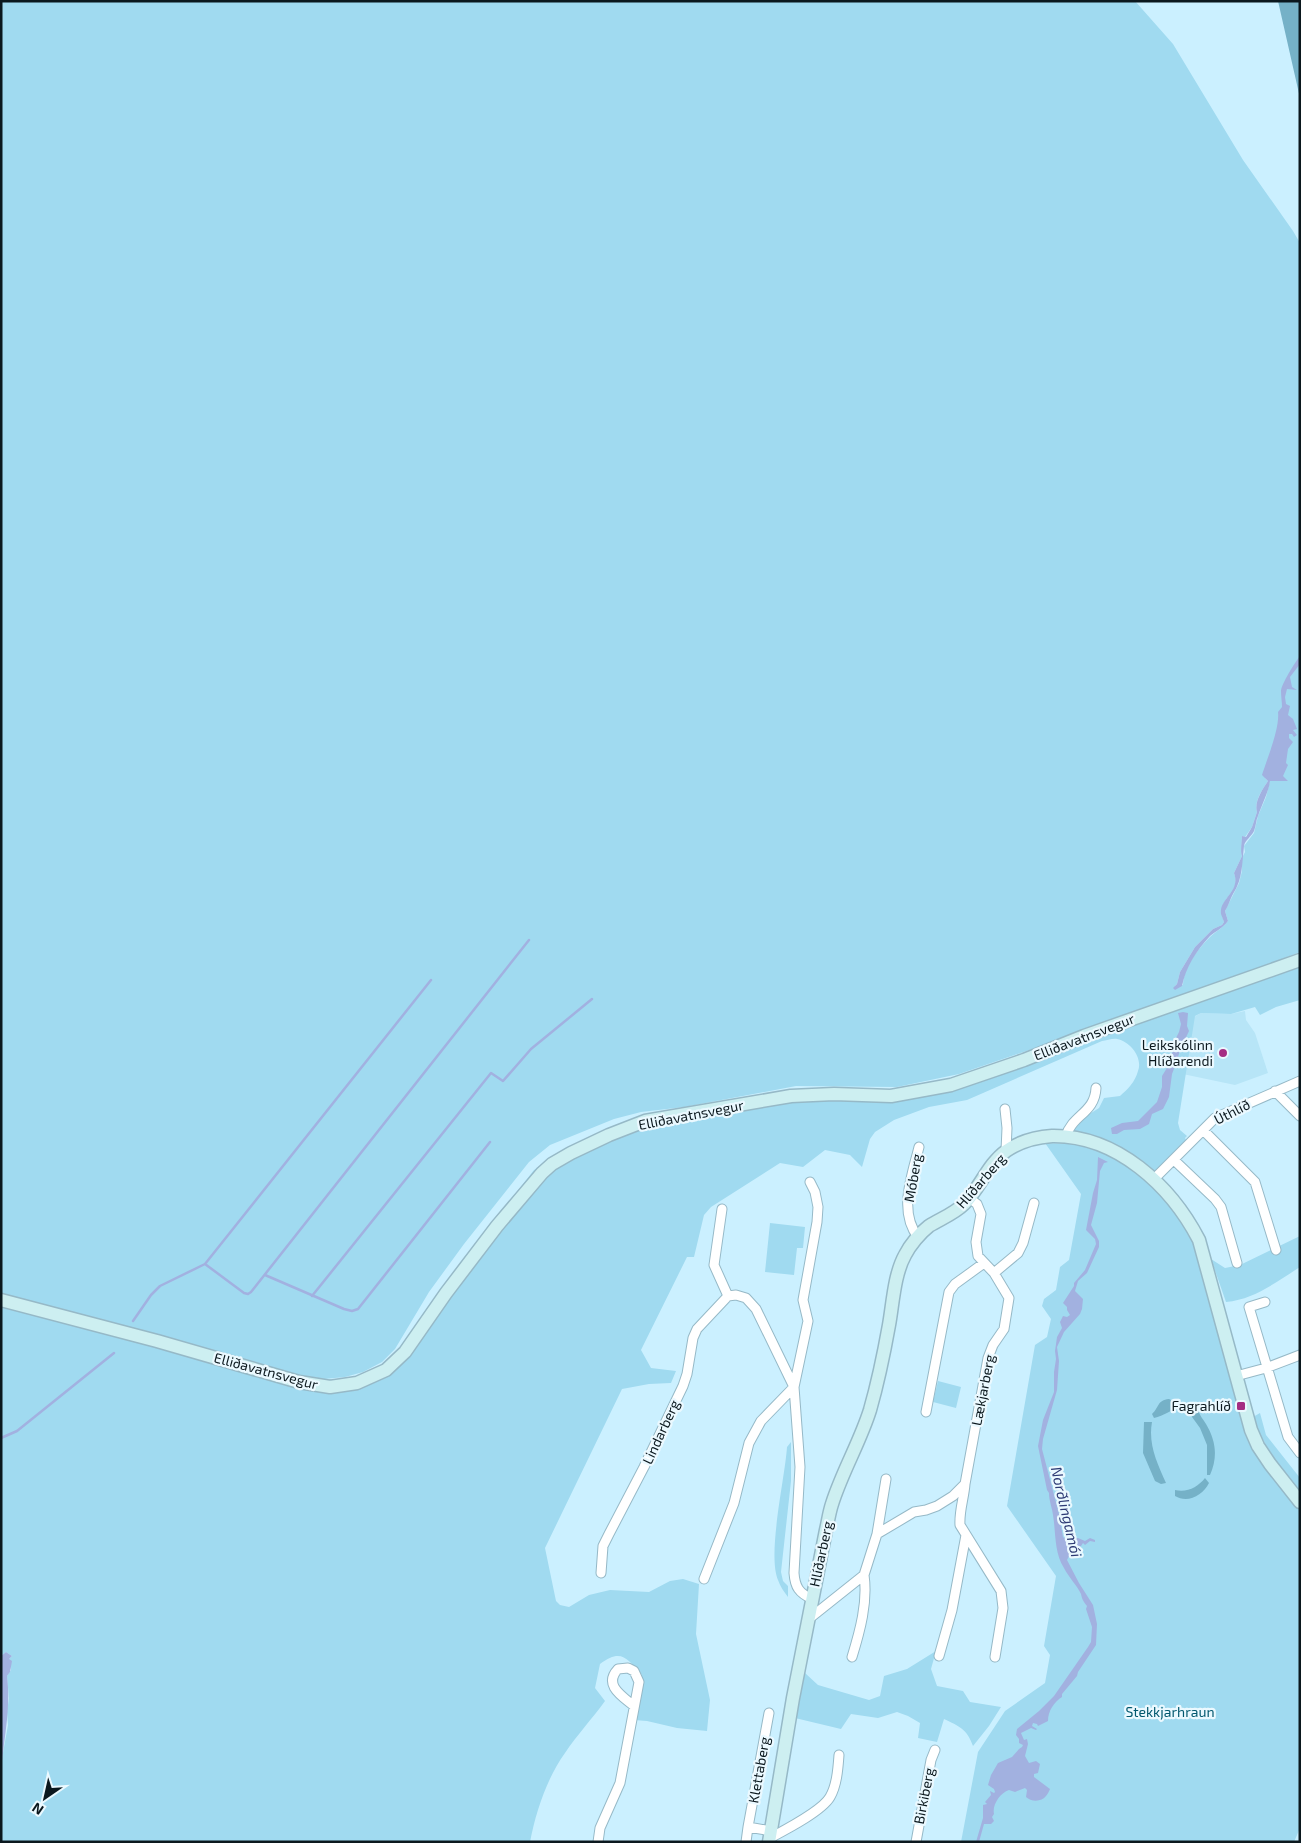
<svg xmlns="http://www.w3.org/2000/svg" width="1301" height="1843" font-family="'Exo 2',sans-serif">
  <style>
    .built { fill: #b7e5f7 }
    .green { fill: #a0daf0; fill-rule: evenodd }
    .forest { fill: #75b1c7 }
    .water { fill: #a2b1e0 }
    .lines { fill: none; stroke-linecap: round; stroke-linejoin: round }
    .stream { stroke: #a2b1e0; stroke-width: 2.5 }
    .street-casing { stroke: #96b9c7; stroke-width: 11 }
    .secondary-casing { stroke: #96b9c7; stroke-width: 15 }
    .street { stroke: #fff; stroke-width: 9 }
    .secondary { stroke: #cdeff1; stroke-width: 12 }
    .poi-dot { fill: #a52d83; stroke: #ebf9ff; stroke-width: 2 }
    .labels { text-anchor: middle; stroke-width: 4.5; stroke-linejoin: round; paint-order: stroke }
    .street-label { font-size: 14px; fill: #0b181e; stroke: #ebf9ff }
    .poi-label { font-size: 14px; fill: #0b181e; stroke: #ebf9ff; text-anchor: end }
    .park-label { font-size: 14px; fill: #00576e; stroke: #ebf9ff }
    .water-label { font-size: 15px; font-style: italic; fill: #2d3a74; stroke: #ebf9ff }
  </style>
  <rect width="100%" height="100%" fill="#cbf0ff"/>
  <path class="built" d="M1245,1011L1246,1020L1255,1033L1268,1073L1235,1085L1178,1073L1194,1017L1201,1013L1231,1014Z"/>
  <path class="green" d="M1,1H1135L1173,44L1243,160L1293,231L1300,243V952L1172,1001L959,1074L897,1087L796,1086L684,1107L641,1112L614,1119L550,1145L529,1162L464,1244L429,1292L395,1349L382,1362L363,1372L345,1377L324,1379L300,1375L1,1296ZM1265,778L1280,780V781H1270L1266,797L1258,816L1254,833L1244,846L1245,852L1242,858V871L1239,883L1225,911L1228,921C1223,928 1216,931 1210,937C1197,950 1184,967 1183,985L1175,986L1177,984L1180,972L1195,947L1213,929L1222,925L1224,922C1223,918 1221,914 1222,910C1224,894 1241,891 1234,873L1242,856C1241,853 1242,839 1242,836L1245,837L1252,827L1257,812C1254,801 1262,790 1268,781Z
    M1300,964V1000L1276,1007L1260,1015L1255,1007L1231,1014L1201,1013L1195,1016L1178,1123L1180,1130L1187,1136L1185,1138L1186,1140L1154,1172L1196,1242L1257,1455L1300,1511V1828L1294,1842H961L978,1752L1005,1711L1045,1683L1050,1655L1044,1646L1056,1576L1007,1506L1035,1345L1047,1337L1051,1319L1042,1306L1044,1299L1056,1290L1060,1267L1069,1260L1081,1194L1045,1143L1075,1144L1077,1133L1072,1131L1077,1122L1099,1108L1104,1098L1120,1096C1128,1089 1135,1082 1138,1071C1143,1058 1131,1042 1117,1039C1113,1038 1106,1041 1102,1041L967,1100L929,1107L894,1120L875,1132L870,1139L862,1167L850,1155L825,1150L803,1167L780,1163L711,1207L704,1215L694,1257H687L641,1350L651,1368L676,1371L671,1383L649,1384L622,1389L545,1548L556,1601L560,1605L569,1607L589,1595L610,1590L649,1592L670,1581L683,1579L699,1584L696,1634L710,1700L707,1731L677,1728L647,1721L634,1720L641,1695L642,1675C627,1658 621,1648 600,1664L595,1688L605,1701C592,1719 577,1735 565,1753C547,1778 536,1811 530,1842H1V1764L8,1725L7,1712L9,1698L7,1676L11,1670L9,1659L12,1656L6,1652L1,1656V1303L325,1388L392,1364L446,1282L534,1170L557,1154L596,1135L777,1098L896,1097Z
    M770,1223L805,1227L803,1248H797L794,1275L765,1272Z
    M1300,1236V1267C1276,1282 1255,1299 1226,1302L1211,1259L1225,1268L1240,1265Z
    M938,1381L961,1387L956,1408L933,1402Z
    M1260,1413L1266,1435L1300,1478V1493C1282,1469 1263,1446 1253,1417Z
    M791,1442V1481L781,1572L783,1581L788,1586V1597C784,1592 780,1586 778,1580C767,1554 785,1478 787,1447Z
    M936,1651L931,1669L937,1686L963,1691L970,1702L1001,1707L989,1726L973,1746C967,1729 959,1726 944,1719L937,1742L918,1738L920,1723L908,1716L897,1712L878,1718L851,1714L841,1729L795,1718L805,1673L818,1685L869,1700L880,1696L884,1676L907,1669Z"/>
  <path class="forest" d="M1278,1H1300V98Z
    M1169,1399L1173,1401L1177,1399L1181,1402V1408C1171,1409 1164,1416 1154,1418L1152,1414C1159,1408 1157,1400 1169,1399Z
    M1193,1407L1198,1410C1200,1416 1203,1419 1206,1424C1216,1441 1218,1457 1210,1475H1207V1445L1200,1428L1187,1410Z
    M1144,1422H1152C1148,1444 1157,1463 1166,1483L1161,1484L1155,1481L1143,1453Z
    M1205,1478L1209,1483C1203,1495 1188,1504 1175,1496V1490C1187,1493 1198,1487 1205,1478Z"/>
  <path class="water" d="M1300,656V664L1290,677L1292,687L1297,690L1287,689L1285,697L1286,704L1290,706L1288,715L1293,719L1297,729L1293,730L1297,735L1294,737L1292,734H1289V738L1293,742L1288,749L1286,763L1288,765L1283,776L1288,781H1270C1269,791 1262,804 1258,816C1256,820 1256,826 1254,831C1252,836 1245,840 1244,846C1242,862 1243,879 1233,894C1230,899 1229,905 1225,911L1228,921C1223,928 1216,931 1210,936C1196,951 1186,967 1182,986L1175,990L1173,988L1177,984L1180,972L1195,947L1213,929L1222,925L1224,922C1223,919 1222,917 1221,914C1219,898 1241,892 1234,873L1242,856C1240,851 1242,841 1242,836L1246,837L1252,827L1257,812C1254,802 1262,790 1268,781L1262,775C1267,759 1280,728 1278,712L1282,707C1282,702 1281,697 1281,691C1281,685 1295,662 1300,656Z
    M1183,1012L1188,1013L1187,1026L1189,1031L1180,1050L1177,1061L1172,1074L1169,1097L1163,1109L1152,1114L1149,1124L1140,1129L1124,1130L1117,1134H1112L1111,1128L1122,1123L1138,1121L1157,1102L1162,1087V1076L1170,1063L1175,1040L1179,1032L1181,1024L1178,1013Z
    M1098,1157L1108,1162L1104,1163L1100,1171L1097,1203L1091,1225L1099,1241V1247L1087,1273L1078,1281L1075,1291L1083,1299L1082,1309L1080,1314L1064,1332L1057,1347L1059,1361L1057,1390L1043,1439L1042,1449L1059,1514L1063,1537L1066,1539L1078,1538L1085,1541L1090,1538L1095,1540V1542L1090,1541L1085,1545L1083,1543L1081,1546H1075V1551L1070,1554L1067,1560L1079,1583L1093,1605L1097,1624L1096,1645L1078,1672L1077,1676L1062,1694V1697C1054,1702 1048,1711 1048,1721L1038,1726L1037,1724L1033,1723L1032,1726L1037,1729L1036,1730L1031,1728L1021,1733L1024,1740L1027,1739L1028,1744L1025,1756L1029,1763L1036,1761L1040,1764L1038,1773L1034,1774V1777L1050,1789C1049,1791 1048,1794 1046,1796C1042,1802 1031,1802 1026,1797L1027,1790L1025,1788L1015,1792L1009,1790C1000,1793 992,1805 994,1814L992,1817L994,1821L991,1824H984L979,1842H976L983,1818V1805L987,1804L985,1802L991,1795L990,1791L994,1793L995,1792L994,1789L988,1785L991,1775L998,1763L1012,1757L1019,1749L1022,1747L1023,1745L1019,1743V1739L1016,1735L1017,1729L1039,1711L1054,1696L1088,1647L1091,1642L1092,1627L1086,1609L1087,1606C1083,1601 1082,1599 1081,1594C1078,1587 1068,1576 1064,1568C1054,1552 1056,1533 1053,1515C1052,1507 1049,1501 1049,1493L1047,1490L1038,1446L1043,1420L1054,1392V1372L1056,1359L1055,1351L1057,1337L1062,1328L1060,1322L1063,1316L1067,1317L1070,1315L1067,1310V1307L1063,1303L1074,1286V1283L1085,1270L1096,1244L1095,1239L1086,1230L1093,1193L1097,1180Z
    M6,1652L12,1656L9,1659L12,1661L10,1672L7,1676C10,1700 7,1721 4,1744C3,1751 3,1757 1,1764V1656Z"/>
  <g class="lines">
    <path class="stream" d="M205,1264L244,1293L248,1294L251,1292L529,940
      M265,1275L344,1309L352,1311L358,1309L490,1142
      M312,1296L491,1073L503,1081L531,1049L592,999
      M133,1321L151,1295L160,1286L205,1264L431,980
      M1,1438L17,1431L114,1353"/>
    <defs>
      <path id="street" d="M1275,1091L1300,1116
        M1005,1109L1007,1128L1006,1151
        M1203,1130L1255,1182L1276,1250
        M1066,1136C1072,1115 1095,1113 1096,1088
        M1174,1160L1215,1199L1221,1207L1237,1263
        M1154,1179L1215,1118L1300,1081
        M722,1209L714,1265L728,1296
        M918,1237C898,1211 912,1176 919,1147
        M994,1273L1018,1253L1023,1243L1034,1203
        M1265,1302L1249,1307L1288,1437L1300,1453
        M1236,1376L1266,1368L1300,1355
        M926,1412L949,1292L955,1284L984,1263
        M965,1484C964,1498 959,1511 960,1525L1001,1591L1003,1608L995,1657
        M877,1534L886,1479
        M601,1573L603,1546L609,1534L644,1467L683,1386L687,1374L693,1338L697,1329L728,1296L736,1295L746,1298L756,1309L794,1387L800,1467L794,1573C795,1587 799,1593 812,1599
        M704,1579L734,1503L749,1443L761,1421L794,1387L808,1321L803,1300L817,1222L818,1207L815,1192L810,1182
        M810,1618L864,1575L877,1534L914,1512L926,1510L937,1506L953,1496L965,1484L988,1358L993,1345L1004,1329L1009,1298L994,1273L978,1256L976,1242L981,1214L977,1204L969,1198
        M939,1656L952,1610L966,1535
        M852,1657C860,1631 868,1602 864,1575
        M748,1827L769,1713
        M770,1838C785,1830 822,1811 830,1797C837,1785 838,1768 839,1755
        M598,1842L600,1828L620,1783L639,1682L634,1671L628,1668L618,1669C603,1685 622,1696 634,1706
        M746,1842L748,1827L771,1831
        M916,1842L931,1760L935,1750"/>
      <path id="secondary" d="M1,1300L157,1341L299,1382L330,1387L357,1383L386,1370L405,1352L446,1293L497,1226L542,1173L552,1164L571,1153L609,1135L645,1121L791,1096L834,1094L891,1096L951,1085L1024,1060L1084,1036L1300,960
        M769,1842L793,1698L826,1530C828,1522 829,1513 832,1504C842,1472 860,1442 870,1410C878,1382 884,1353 889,1325C893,1303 894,1275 905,1255C910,1245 920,1233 929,1226C940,1219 954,1214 964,1204C980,1188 988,1164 1006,1151C1019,1142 1037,1137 1052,1136C1117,1135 1171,1186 1199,1240L1251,1430L1258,1446L1270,1464L1300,1502"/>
    </defs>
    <use href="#street" class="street-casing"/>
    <use href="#secondary" class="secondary-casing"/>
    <use href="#street" class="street"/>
    <use href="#secondary" class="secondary"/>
  </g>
  <g class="poi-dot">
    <circle cx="1223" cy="1053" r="5"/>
    <rect x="1236" y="1401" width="10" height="10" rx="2.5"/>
  </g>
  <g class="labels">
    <g class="street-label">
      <text transform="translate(1084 1037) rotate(-21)" y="5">Elliðavatnsvegur</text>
      <text transform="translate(1232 1112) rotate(-27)" y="5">Úthlíð</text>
      <text transform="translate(691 1115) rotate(-11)" y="5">Elliðavatnsvegur</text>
      <text transform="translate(913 1178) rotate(-80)" y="5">Móberg</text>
      <text transform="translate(981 1181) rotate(-49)" y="5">Hlíðarberg</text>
      <text transform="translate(266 1371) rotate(15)" y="5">Elliðavatnsvegur</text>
      <text transform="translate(983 1390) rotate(-79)" y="5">Lækjarberg</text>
      <text transform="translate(661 1432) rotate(-65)" y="5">Lindarberg</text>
      <text transform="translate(821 1554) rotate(-78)" y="5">Hlíðarberg</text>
      <text transform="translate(759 1770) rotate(-80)" y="5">Klettaberg</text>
      <text transform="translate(924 1796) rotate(-79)" y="5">Birkiberg</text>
    </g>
    <g class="poi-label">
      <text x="1213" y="1050">Leikskólinn<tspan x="1213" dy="16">Hlíðarendi</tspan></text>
      <text x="1231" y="1411">Fagrahlíð</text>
    </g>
    <g class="park-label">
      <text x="1170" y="1717">Stekkjarhraun</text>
    </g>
    <g class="water-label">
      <text transform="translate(1066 1512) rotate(77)" y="5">Norðlingamói</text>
    </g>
  </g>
  <rect width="1301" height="1843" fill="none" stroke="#0b181e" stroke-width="5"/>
  <g transform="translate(45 1798) rotate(214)" stroke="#ebf9ff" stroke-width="4" paint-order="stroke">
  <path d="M0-4L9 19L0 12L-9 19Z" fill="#0b181e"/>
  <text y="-8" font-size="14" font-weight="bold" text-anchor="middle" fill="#0b181e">N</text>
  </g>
</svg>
